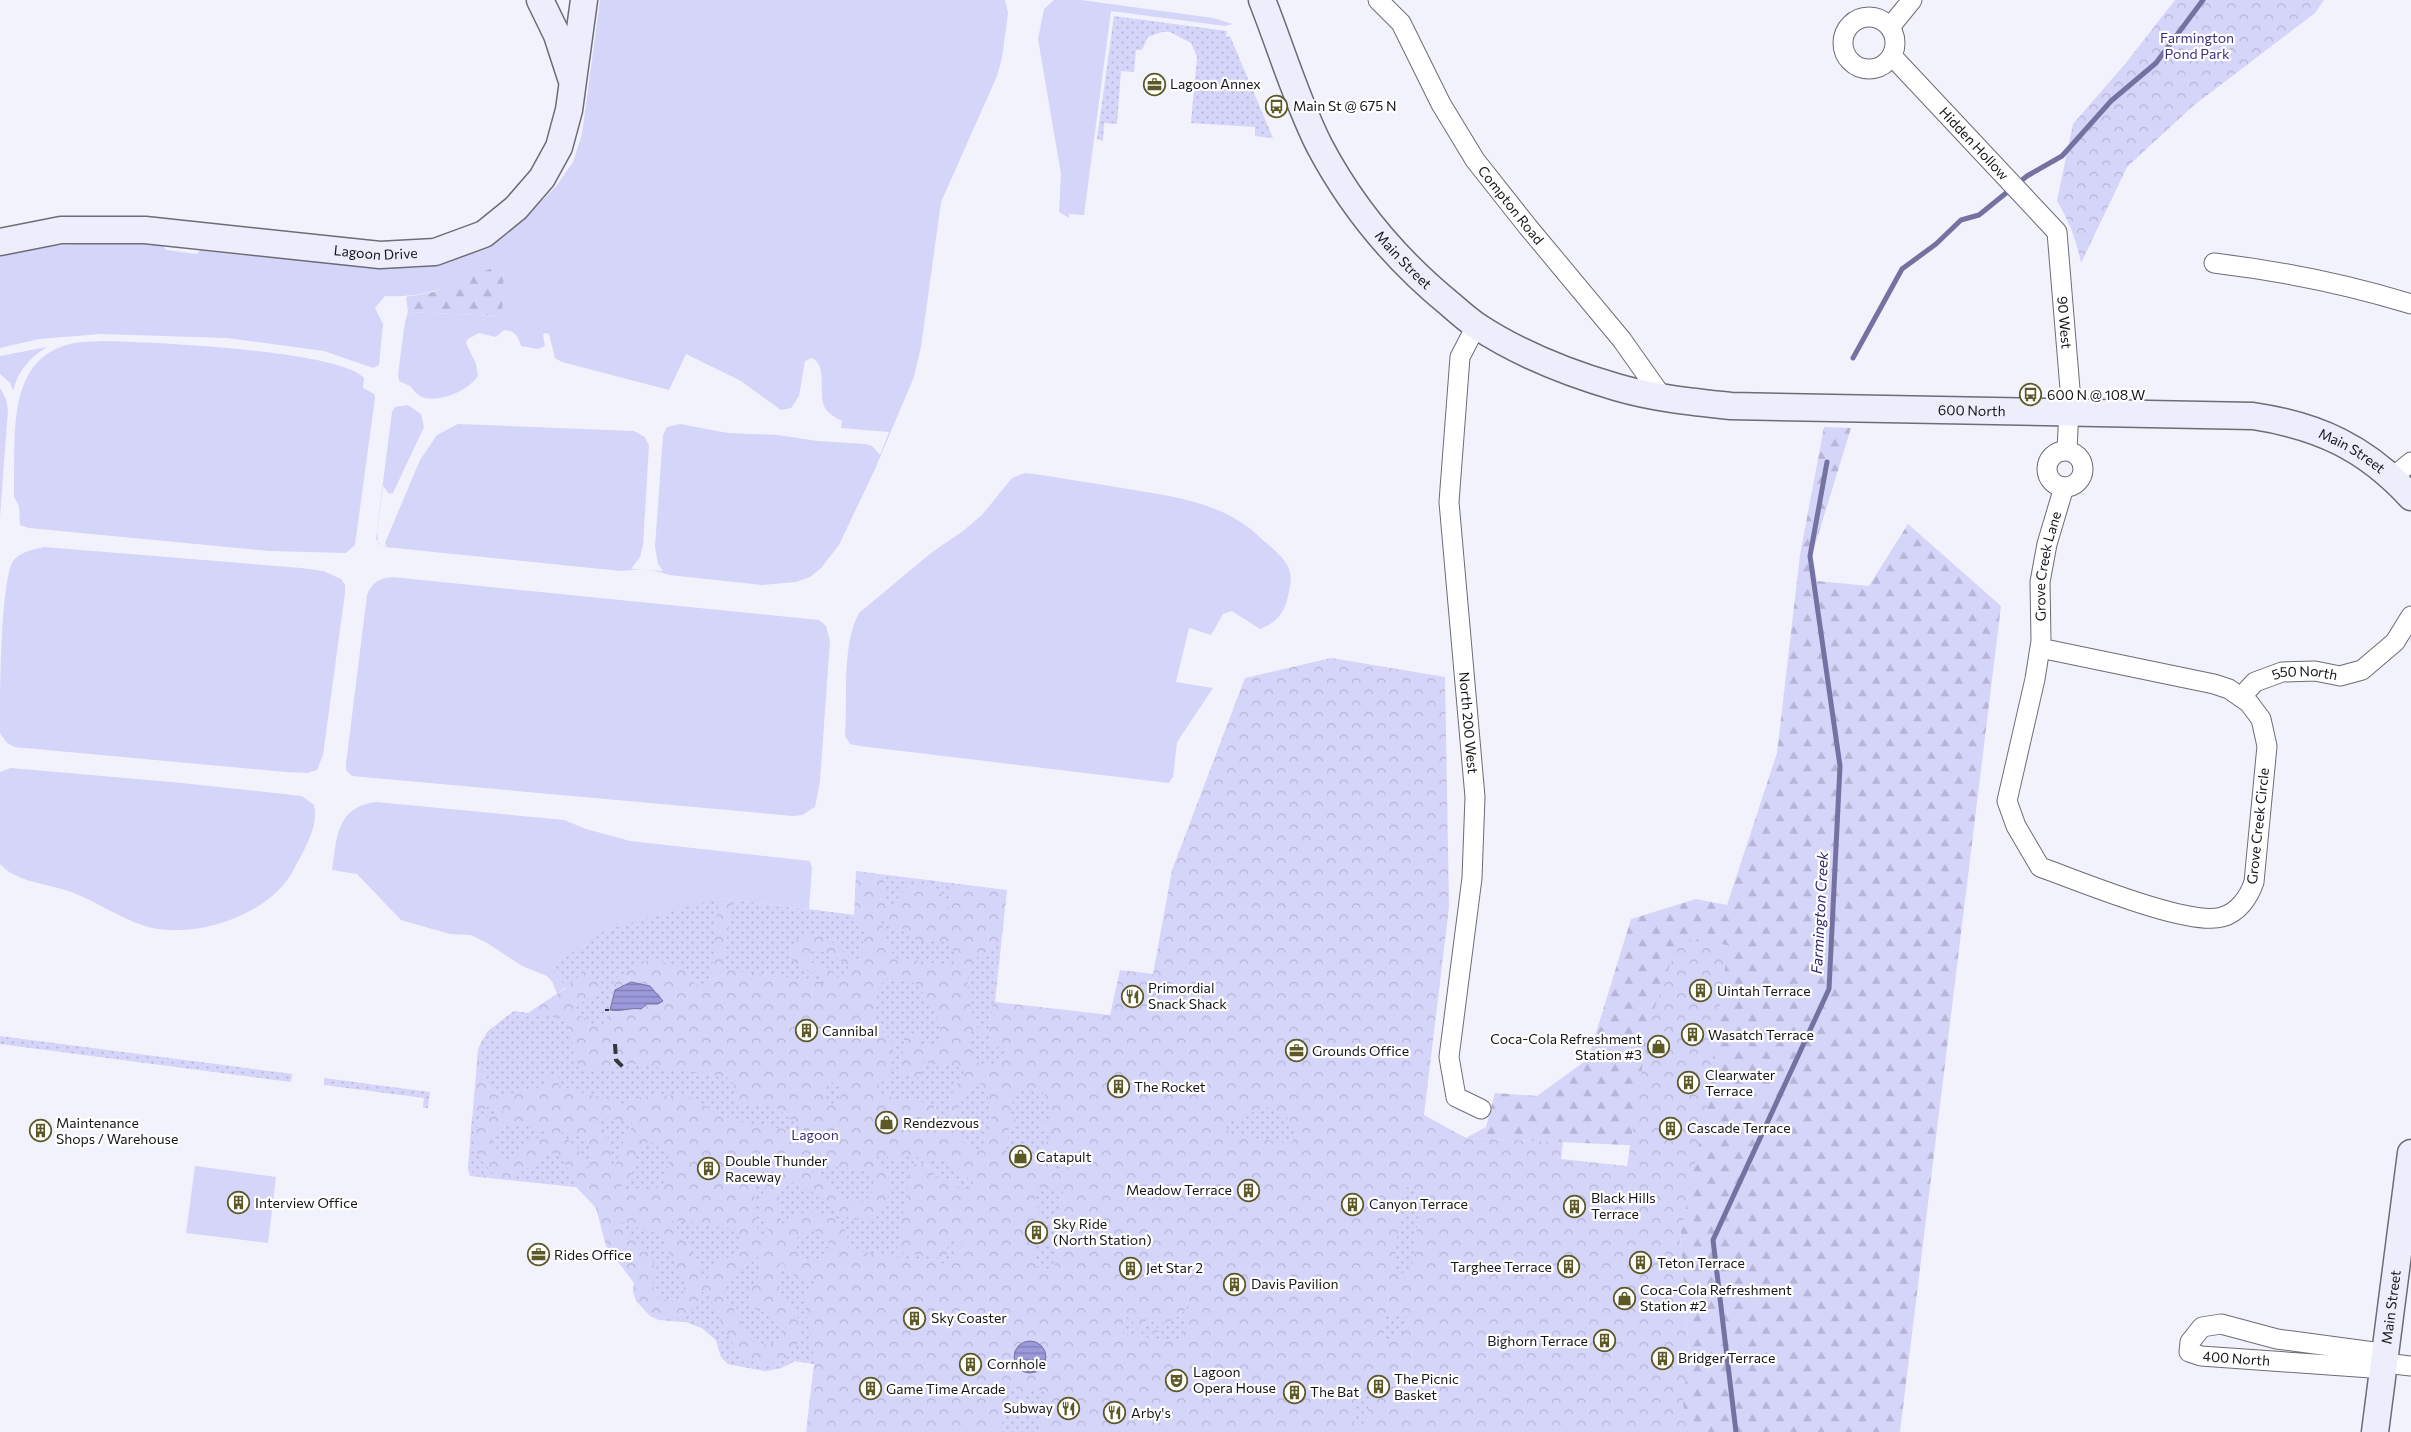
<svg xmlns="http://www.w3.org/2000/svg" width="2411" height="1432" font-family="Commissioner,sans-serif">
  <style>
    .grass { fill: #d5d4f9; fill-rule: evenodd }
    .forest { fill: url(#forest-firs) }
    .park { fill: url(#park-crowns) }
    .garden { fill: url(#garden-dots) }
    .water { fill: url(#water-rules); stroke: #7472a1 }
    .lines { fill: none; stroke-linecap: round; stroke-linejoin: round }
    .stream { stroke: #7472a1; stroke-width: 5 }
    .street-casing { stroke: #6c6c76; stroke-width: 21 }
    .secondary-casing { stroke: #6c6c76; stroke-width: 29 }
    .street { stroke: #fff; stroke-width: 19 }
    .secondary { stroke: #ededfc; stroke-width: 26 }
    .rail { stroke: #36363b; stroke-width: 4; stroke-dasharray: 10 5; stroke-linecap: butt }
    .labels { text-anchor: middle; stroke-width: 4.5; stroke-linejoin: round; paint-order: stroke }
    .park-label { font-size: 14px; fill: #3c2f7d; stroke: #fff }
    .poi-label { font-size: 14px; fill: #16161a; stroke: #fff; text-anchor: start }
    .street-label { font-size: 14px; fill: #16161a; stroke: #fff }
    .water-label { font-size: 15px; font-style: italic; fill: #322370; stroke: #fff }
  </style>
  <defs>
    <pattern id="forest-firs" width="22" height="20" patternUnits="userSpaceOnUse" patternTransform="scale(1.25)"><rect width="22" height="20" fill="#d5d4f9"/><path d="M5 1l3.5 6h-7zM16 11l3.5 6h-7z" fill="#b6b5d5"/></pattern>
    <pattern id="park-crowns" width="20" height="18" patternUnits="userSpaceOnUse" patternTransform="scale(1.25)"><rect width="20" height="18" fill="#d5d4f9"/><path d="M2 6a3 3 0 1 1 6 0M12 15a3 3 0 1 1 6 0" fill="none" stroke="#b6b5d5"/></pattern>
    <pattern id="garden-dots" width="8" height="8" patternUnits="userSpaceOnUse" patternTransform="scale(1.25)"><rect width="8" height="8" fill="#d5d4f9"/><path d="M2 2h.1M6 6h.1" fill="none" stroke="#b6b5d5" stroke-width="1.8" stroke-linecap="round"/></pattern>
    <pattern id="water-rules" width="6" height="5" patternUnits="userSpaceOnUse" patternTransform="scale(1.25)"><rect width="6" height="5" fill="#9c99db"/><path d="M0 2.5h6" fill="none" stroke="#7e7cb1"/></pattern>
  </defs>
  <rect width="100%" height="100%" fill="#f2f2fd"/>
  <path class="grass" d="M600,0H1005L1008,13L1002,58L997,76L941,202L921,347L914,377L875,469L839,545L821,568L810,577L796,582L762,585L669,575C654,569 637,569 621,571L385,547L378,544L377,529L392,412L395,407L408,405L410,386L399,381L398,374L405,322L408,312L501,316L504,263C463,280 430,299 385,296L375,308L383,324L379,365L373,368L324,351L227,338L101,334L39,339L0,348V257C53,243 107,239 162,244L166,250L197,254L201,249L360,266L418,268L460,258L502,237L537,206L557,185L573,162L582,134ZM504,330C515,331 518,336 521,346L538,349L545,346L543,335L545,333L549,334L555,358L562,362L669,390L686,354L741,381L781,410L791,408L799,396L805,361L812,358C828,366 818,391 824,406C827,413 836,418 842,421L841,428L889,432L880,455L872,446L866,444L817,441L778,435L728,433L680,424L667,427L663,435L655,547L658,564L663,571L631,569L640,557L643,545L649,446L645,437L634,431L458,424L437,435L420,460L385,543L387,547L380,545L376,539L383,486L389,494L393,493L424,427L421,414L408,405L410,386C413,389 417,395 422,397C441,403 467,391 478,376L476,364L466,343L468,339L479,333L496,337Z
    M1054,0H1081L1213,18L1233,24L1225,26L1111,11L1084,215L1069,214V218L1059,212L1061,174L1038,39L1044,9Z
    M104,341C147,342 341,350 364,378L363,388L374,394L375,398L355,545L346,553L269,551L29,528L20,525L19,506L14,497V489C16,438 5,360 70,344C81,341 93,342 104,341Z
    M47,347C29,358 18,371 13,391L10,383L0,374V356Z
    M0,388L6,399L8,410L0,517Z
    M1025,473C1058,477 1090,483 1122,488C1164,495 1210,500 1245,525C1254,531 1261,539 1269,545C1282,557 1294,567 1290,586C1286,609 1282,620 1260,629L1232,611L1223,614L1211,635L1189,628L1176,682L1213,688L1177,742L1173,777L1169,783L860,746L850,744L845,736C848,699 841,647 859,613L931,553L963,531L982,515L1012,478Z
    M44,547L301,568L323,571L341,579L345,585V593L323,755L317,770L307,773L286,772L14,747L6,742L0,733C0,700 0,583 13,561C21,551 33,550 44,547Z
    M392,577L819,620L826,626L830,641L820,781L815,807L802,815L793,816L352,776L346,770V764L367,595C373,582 378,579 392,577Z
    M11,768L182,783L302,796L314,805C319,827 304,850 294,869C271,915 194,941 145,926C116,917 91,897 62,889C42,883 15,881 0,864V772Z
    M376,802L564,820L586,829L630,841L810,861L812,868L809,909L719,898L552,967L566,987L557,994L553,983L547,976L522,966L487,943L471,935L450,934L401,920L357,874L332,870C337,838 336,807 376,802Z
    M195,1166L276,1177L268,1243L186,1233Z"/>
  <path class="forest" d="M504,263L502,316L408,312L406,297L433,292Z
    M1824,427L1851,428L1812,555L1817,581L1869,586L1908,524L2001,606L1900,1432H1646L1689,1354L1680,1236L1694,1166L1695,1148L1466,1138L1486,1127L1495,1093L1537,1096L1588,1059L1631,919L1696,899L1727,905L1777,753L1800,555Z"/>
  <path class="park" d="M2175,0H2324L2315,13L2193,106L2127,167L2081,263C2076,239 2069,221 2057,201L2073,124L2125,64Z
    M1331,658L1445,677L1449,907L1424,1115L1466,1138L1563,1142L1561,1159L1627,1166L1649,1023L1675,951L1683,939L1728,945L1707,1105L1680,1236L1689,1354L1683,1401L1687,1432H806L814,1364L795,1361L781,1368L766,1371L728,1364L721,1357L716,1340L702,1328L686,1322L659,1320L650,1316L636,1301L633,1291L634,1283L606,1246L596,1208L576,1187L470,1176L468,1169L478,1049L487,1032L514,1011L528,1013L566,988L551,967L606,930L719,898L854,915L856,871L1007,890L995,1002L1110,1015L1120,970L1153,974L1172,870L1245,678Z"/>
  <path class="garden" d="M1114,16L1227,31L1226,37L1230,36L1273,138L1255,136V127L1191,123L1197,57L1191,43L1170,32H1162L1148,37L1142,50H1136L1134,72L1121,71L1117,124L1104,123L1103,141L1097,139Z
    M884,876L951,884L948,910C943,879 904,873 896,904L885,907Z
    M719,898L710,987L696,985L681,967L650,959L616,978L604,1031L572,1011L603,986L588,969L566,987L551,967L606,930Z
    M733,900L854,915L865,930L861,956L857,960H851C836,945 818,923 797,939C777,966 811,970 825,979L827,988L821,982L722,969Z
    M885,917L893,931L901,927C904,930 906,934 909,936C927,949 949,927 957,960L952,966L892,957L893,947L884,945L885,933L880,919Z
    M993,944H999L990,1029L975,1027C972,1006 961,982 973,962C978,954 989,953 993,944Z
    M813,951C825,949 848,961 851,973H846V978H838L828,968L810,962L808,956Z
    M885,978L915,983C931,1005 944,1018 940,1047L921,1044L922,1035L905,1032L900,1075L921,1078L923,1062L966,1068L950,1097L947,1127L932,1125L934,1104L877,1095L879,1082H889L894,1043C887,1038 883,1031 875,1026L879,983H885Z
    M514,1011L560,1018C580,1032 566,1051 580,1066C593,1079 613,1066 628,1064C635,1063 646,1066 654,1067C678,1070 703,1074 727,1077L734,1084V1102L775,1107L808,1133L741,1122L716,1114L696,1099L680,1095L642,1097L622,1104L559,1086L558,1076H546V1086L506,1095L495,1092C489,1088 489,1081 485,1075C466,1044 491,1029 514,1011Z
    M971,1032L990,1034L989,1046L1007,1049L1006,1056L1000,1064C975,1073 968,1052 971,1032Z
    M0,1036L292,1074L291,1082L0,1044Z
    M324,1078L430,1092L428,1108H423L424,1098L324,1085Z
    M828,1081L839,1085L842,1094L838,1101L828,1106L825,1097Z
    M978,1083L982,1084C986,1089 987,1095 989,1102C994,1123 991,1132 979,1150L963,1142L955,1132C957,1113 959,1093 978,1083Z
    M1014,1088L1044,1093L1055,1122L1042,1121V1131L1054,1132L1040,1153L1006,1154L1009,1126L1016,1123L1015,1118L1011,1117Z
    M489,1106L508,1111C500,1113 492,1114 486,1118C462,1136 479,1163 497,1176L476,1175L468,1169L472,1117Z
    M1264,1107C1284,1110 1299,1123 1292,1144L1230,1134L1226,1126L1229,1123Z
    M599,1117L632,1122L631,1130C617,1141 621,1158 612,1173C611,1155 612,1134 597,1121Z
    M507,1124L523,1125L544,1132V1135L529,1143L518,1157L504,1159L494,1152L492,1139L498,1128Z
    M558,1132L577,1134L586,1138L590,1146V1173L576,1144L558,1135Z
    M648,1142C675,1144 670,1165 663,1184L654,1190L631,1188L617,1192L632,1174L638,1150Z
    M1062,1151L1073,1163L1072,1167L1059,1173L1054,1171L1052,1161L1057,1153Z
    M553,1153L563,1159L576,1187L512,1178L537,1162L544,1154Z
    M876,1156L906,1160V1156L948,1162L975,1184L974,1190L956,1187V1180L933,1177L934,1167L911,1163L897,1252L946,1259L949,1239L960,1240L962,1232V1244L955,1248L954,1259L946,1264L849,1250C848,1241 847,1230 841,1224C825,1207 799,1209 783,1224C775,1211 776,1174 801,1185C823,1195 846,1233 874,1215C881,1211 886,1205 888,1197C893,1180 886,1169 876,1156Z
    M772,1159L867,1171L873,1178L874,1189L866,1201C840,1212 822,1165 794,1166C764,1168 751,1211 770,1232L766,1239L762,1241C754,1227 752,1188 758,1172C761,1166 767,1163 772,1159Z
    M1043,1187L1063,1189L1056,1262C1052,1273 1041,1274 1035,1264L1037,1237L1033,1236L1034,1227L1038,1228L1040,1210C1034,1203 1033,1197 1038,1189Z
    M1404,1187L1422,1189L1411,1274L1393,1271Z
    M670,1220L733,1229L740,1236C744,1256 729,1255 717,1264C711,1269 708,1278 705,1285C701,1265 685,1234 670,1220Z
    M619,1222L660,1234L685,1284L683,1293L676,1301C639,1300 659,1279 652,1259C645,1241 623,1241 619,1222Z
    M811,1230L822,1233L829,1242L827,1253L816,1262L803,1258L793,1241L805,1232Z
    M757,1256C770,1277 747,1281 749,1299C751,1315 772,1310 779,1322C791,1339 767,1350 753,1342L722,1290C722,1275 749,1271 757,1256Z
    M780,1258C788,1273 797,1282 815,1280L814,1286L804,1298L815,1364L795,1361L781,1368L766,1371L728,1364L721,1357L716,1340L702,1328L686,1322L670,1321C687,1315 697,1309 702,1292H707C716,1310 729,1346 746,1358C770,1375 804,1355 800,1325C798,1310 785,1307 779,1295Z
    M1189,1304L1183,1335L1180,1340L1173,1341V1334L1165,1327L1147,1329L1143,1327L1146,1320C1164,1327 1180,1320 1189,1304Z
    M1386,1314L1407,1316L1405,1331L1391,1340H1383Z
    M1125,1315L1133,1323L1140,1316L1141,1317L1136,1325C1141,1338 1153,1332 1163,1331L1169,1336L1170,1341L1123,1334Z
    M1008,1385L1019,1387L1022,1394L1027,1395L1032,1389L1045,1391L1040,1432H1001Z
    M1358,1394L1370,1396L1366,1425L1354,1424Z"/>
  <path class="water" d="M631,982L650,986L663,1001L658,1004H647L641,1009C631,1007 622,1012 610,1010L615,990Z
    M1014 1357a16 16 0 1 1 32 0a16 16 0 1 1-32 0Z"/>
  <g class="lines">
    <path class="stream" d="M1853,358L1902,269L1936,244L1961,220L1979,215L2027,176L2062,156L2111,101L2156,63L2203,0
      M1736,1432L1713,1240L1829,989L1840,766L1810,556L1827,462"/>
    <defs>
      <g id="street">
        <path id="s1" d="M1378,0L1401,23L1441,104L1475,160L1528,227L1622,340L1663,398"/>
        <circle cx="1869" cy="43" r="26"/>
        <path d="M1890,27L1912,0"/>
        <path id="s2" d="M1892,56L2057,232L2070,389L2067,450"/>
        <path d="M2214,263C2281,271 2346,284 2411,304"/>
        <path id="s3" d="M1476,326L1460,357L1449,502L1475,797L1472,878L1449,1057L1456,1097L1481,1109"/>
        <circle cx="2065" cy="469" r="18"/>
        <path d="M2393,477L2411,462"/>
        <path id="s4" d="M2040,648L2214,684L2229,689L2249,703L2261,719L2267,746L2254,882C2249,897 2238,913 2222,917C2189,927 2077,880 2040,867L2016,826L2007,801L2035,679L2041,641L2040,582L2047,544L2064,487"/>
        <path id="s5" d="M2241,697L2255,682L2282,672L2315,671L2340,676L2362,670L2395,642L2411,616"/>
        <path id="s6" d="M2385,1363L2374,1352L2277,1339L2221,1324L2202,1327L2190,1342L2189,1352L2201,1356L2371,1368L2385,1363L2411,1366"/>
      </g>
      <g id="secondary">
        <path d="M540,0L557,35L571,78"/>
        <path id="s7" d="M1262,0C1281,48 1296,99 1319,145C1351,206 1397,261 1451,305C1459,312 1468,320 1477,326C1518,353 1568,373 1616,387C1653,398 1692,402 1731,406L2253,416C2319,426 2366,448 2411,497"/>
        <path id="s8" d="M0,242L61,230H145L380,255L435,252L484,234L516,208L542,178L559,147L569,110L584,0"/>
        <path id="s9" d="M2375,1432L2411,1153"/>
      </g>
    </defs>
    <use href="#street" class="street-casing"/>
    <use href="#secondary" class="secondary-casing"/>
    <use href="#street" class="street"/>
    <use href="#secondary" class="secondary"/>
    <path class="rail" d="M607,1009V1011
      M615,1044L616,1060L624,1068"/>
  </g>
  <defs>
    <symbol id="office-ring" viewBox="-11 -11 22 22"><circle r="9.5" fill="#fff" stroke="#5c5926" stroke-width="1.5"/><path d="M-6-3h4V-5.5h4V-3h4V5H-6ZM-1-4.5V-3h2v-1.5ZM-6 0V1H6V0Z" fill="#5c5926"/></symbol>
    <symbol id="bus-ring" viewBox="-11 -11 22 22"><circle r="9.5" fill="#fff" stroke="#5c5926" stroke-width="1.5"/><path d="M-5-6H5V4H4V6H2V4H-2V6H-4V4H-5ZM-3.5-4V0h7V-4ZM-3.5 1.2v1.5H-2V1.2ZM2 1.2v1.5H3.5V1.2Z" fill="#5c5926"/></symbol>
    <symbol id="building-ring" viewBox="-11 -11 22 22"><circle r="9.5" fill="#fff" stroke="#5c5926" stroke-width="1.5"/><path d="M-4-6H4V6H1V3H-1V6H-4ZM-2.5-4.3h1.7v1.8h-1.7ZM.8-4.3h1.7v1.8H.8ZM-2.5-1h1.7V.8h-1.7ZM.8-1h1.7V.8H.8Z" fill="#5c5926"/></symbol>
    <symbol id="restaurant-ring" viewBox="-11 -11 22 22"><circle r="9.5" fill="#fff" stroke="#5c5926" stroke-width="1.5"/><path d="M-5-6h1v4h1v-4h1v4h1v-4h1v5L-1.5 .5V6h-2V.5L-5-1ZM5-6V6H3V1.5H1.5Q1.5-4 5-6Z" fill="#5c5926"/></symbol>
    <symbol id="shop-ring" viewBox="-11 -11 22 22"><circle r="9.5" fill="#fff" stroke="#5c5926" stroke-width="1.5"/><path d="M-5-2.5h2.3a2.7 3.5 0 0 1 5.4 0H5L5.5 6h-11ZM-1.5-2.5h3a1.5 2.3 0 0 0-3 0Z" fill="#5c5926"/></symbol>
    <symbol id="theatre-ring" viewBox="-11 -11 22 22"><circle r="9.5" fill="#fff" stroke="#5c5926" stroke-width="1.5"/><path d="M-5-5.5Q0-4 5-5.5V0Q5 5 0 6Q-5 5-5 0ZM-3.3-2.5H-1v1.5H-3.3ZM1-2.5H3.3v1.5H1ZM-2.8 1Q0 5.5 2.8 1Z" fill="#5c5926"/></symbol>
  </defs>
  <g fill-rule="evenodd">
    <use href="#office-ring" x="1142" y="72" width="25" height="25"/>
    <use href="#bus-ring" x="1264" y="94" width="25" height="25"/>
    <use href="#bus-ring" x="2018" y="382" width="25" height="25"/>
    <use href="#building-ring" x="1688" y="978" width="25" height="25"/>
    <use href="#restaurant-ring" x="1120" y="984" width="25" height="25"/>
    <use href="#building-ring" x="794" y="1018" width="25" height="25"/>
    <use href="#building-ring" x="1680" y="1022" width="25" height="25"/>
    <use href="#shop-ring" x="1646" y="1034" width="25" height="25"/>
    <use href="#office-ring" x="1284" y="1038" width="25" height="25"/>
    <use href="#building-ring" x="1676" y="1070" width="25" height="25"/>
    <use href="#building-ring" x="1106" y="1074" width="25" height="25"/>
    <use href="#shop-ring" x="874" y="1110" width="25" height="25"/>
    <use href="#building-ring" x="1658" y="1116" width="25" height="25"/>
    <use href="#building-ring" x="28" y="1118" width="25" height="25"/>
    <use href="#shop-ring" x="1008" y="1144" width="25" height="25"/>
    <use href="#building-ring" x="696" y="1156" width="25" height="25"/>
    <use href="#building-ring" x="1236" y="1178" width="25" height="25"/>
    <use href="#building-ring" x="226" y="1190" width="25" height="25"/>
    <use href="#building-ring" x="1340" y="1192" width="25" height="25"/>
    <use href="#building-ring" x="1562" y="1194" width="25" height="25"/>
    <use href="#building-ring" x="1024" y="1220" width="25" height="25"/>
    <use href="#office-ring" x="526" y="1242" width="25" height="25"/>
    <use href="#building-ring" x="1628" y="1250" width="25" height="25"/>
    <use href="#building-ring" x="1556" y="1254" width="25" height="25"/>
    <use href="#building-ring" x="1118" y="1256" width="25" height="25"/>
    <use href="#building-ring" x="1222" y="1272" width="25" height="25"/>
    <use href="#shop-ring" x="1612" y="1286" width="25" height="25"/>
    <use href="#building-ring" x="902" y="1306" width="25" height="25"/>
    <use href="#building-ring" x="1592" y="1328" width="25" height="25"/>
    <use href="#building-ring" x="1650" y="1346" width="25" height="25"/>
    <use href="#building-ring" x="958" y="1352" width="25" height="25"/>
    <use href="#theatre-ring" x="1164" y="1368" width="25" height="25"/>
    <use href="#building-ring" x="1366" y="1374" width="25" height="25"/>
    <use href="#building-ring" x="858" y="1376" width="25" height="25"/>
    <use href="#building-ring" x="1282" y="1380" width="25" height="25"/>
    <use href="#restaurant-ring" x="1056" y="1396" width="25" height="25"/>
    <use href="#restaurant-ring" x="1102" y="1400" width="25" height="25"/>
  </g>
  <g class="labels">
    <g class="park-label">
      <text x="2197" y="43">Farmington<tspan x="2197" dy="16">Pond Park</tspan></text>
      <text x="815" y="1140">Lagoon</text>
    </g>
    <g class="poi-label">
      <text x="1170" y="89">Lagoon Annex</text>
      <text x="1293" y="111">Main St @ 675 N</text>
      <text x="2047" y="400">600 N @ 108 W</text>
      <text x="1148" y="993">Primordial<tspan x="1148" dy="16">Snack Shack</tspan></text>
      <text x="1717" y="996">Uintah Terrace</text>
      <text x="822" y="1036">Cannibal</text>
      <text x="1708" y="1040">Wasatch Terrace</text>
      <text x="1642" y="1044" text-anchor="end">Coca-Cola Refreshment<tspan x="1642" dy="16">Station #3</tspan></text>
      <text x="1312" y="1056">Grounds Office</text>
      <text x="1705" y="1080">Clearwater<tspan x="1705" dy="16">Terrace</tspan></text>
      <text x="1134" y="1092">The Rocket</text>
      <text x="56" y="1128">Maintenance<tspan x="56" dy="16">Shops / Warehouse</tspan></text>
      <text x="903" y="1128">Rendezvous</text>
      <text x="1687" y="1133">Cascade Terrace</text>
      <text x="1036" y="1162">Catapult</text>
      <text x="725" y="1166">Double Thunder<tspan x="725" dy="16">Raceway</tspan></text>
      <text x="1232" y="1195" text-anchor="end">Meadow Terrace</text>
      <text x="1591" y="1203">Black Hills<tspan x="1591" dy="16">Terrace</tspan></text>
      <text x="255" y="1208">Interview Office</text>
      <text x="1369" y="1209">Canyon Terrace</text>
      <text x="1053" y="1229">Sky Ride<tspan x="1053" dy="16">(North Station)</tspan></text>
      <text x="554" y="1260">Rides Office</text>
      <text x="1657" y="1268">Teton Terrace</text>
      <text x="1552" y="1272" text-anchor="end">Targhee Terrace</text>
      <text x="1146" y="1273">Jet Star 2</text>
      <text x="1251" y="1289">Davis Pavilion</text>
      <text x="1640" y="1295">Coca-Cola Refreshment<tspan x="1640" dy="16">Station #2</tspan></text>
      <text x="931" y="1323">Sky Coaster</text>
      <text x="1588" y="1346" text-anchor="end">Bighorn Terrace</text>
      <text x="1678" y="1363">Bridger Terrace</text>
      <text x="987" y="1369">Cornhole</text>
      <text x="1193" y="1377">Lagoon<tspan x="1193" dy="16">Opera House</tspan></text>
      <text x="1394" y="1384">The Picnic<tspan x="1394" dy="16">Basket</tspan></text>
      <text x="886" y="1394">Game Time Arcade</text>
      <text x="1310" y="1397">The Bat</text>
      <text x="1053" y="1413" text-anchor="end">Subway</text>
      <text x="1131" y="1418">Arby's</text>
    </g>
    <g class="street-label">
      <text dy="5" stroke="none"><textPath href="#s2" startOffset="120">Hidden Hollow</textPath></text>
      <text dy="5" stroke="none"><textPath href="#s1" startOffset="246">Compton Road</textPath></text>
      <text dy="5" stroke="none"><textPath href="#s8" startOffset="378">Lagoon Drive</textPath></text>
      <text dy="5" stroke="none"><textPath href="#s7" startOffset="299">Main Street</textPath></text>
      <text dy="5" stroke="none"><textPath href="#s2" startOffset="332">90 West</textPath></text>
      <text dy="5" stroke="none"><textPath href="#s7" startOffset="908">600 North</textPath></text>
      <text dy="5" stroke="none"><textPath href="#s7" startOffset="1295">Main Street</textPath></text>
      <text dy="5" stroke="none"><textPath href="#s4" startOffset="955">Grove Creek Lane</textPath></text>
      <text dy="5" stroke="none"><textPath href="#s5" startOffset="72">550 North</textPath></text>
      <text dy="5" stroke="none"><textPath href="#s3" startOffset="402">North 200 West</textPath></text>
      <text transform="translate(2258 826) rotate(-84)" y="5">Grove Creek Circle</text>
      <text dy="5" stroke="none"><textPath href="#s9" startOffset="126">Main Street</textPath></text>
      <text dy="5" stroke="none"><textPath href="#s6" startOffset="268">400 North</textPath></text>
    </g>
    <g class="water-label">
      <text transform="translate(1820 913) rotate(-87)" y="5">Farmington Creek</text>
    </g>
  </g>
</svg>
